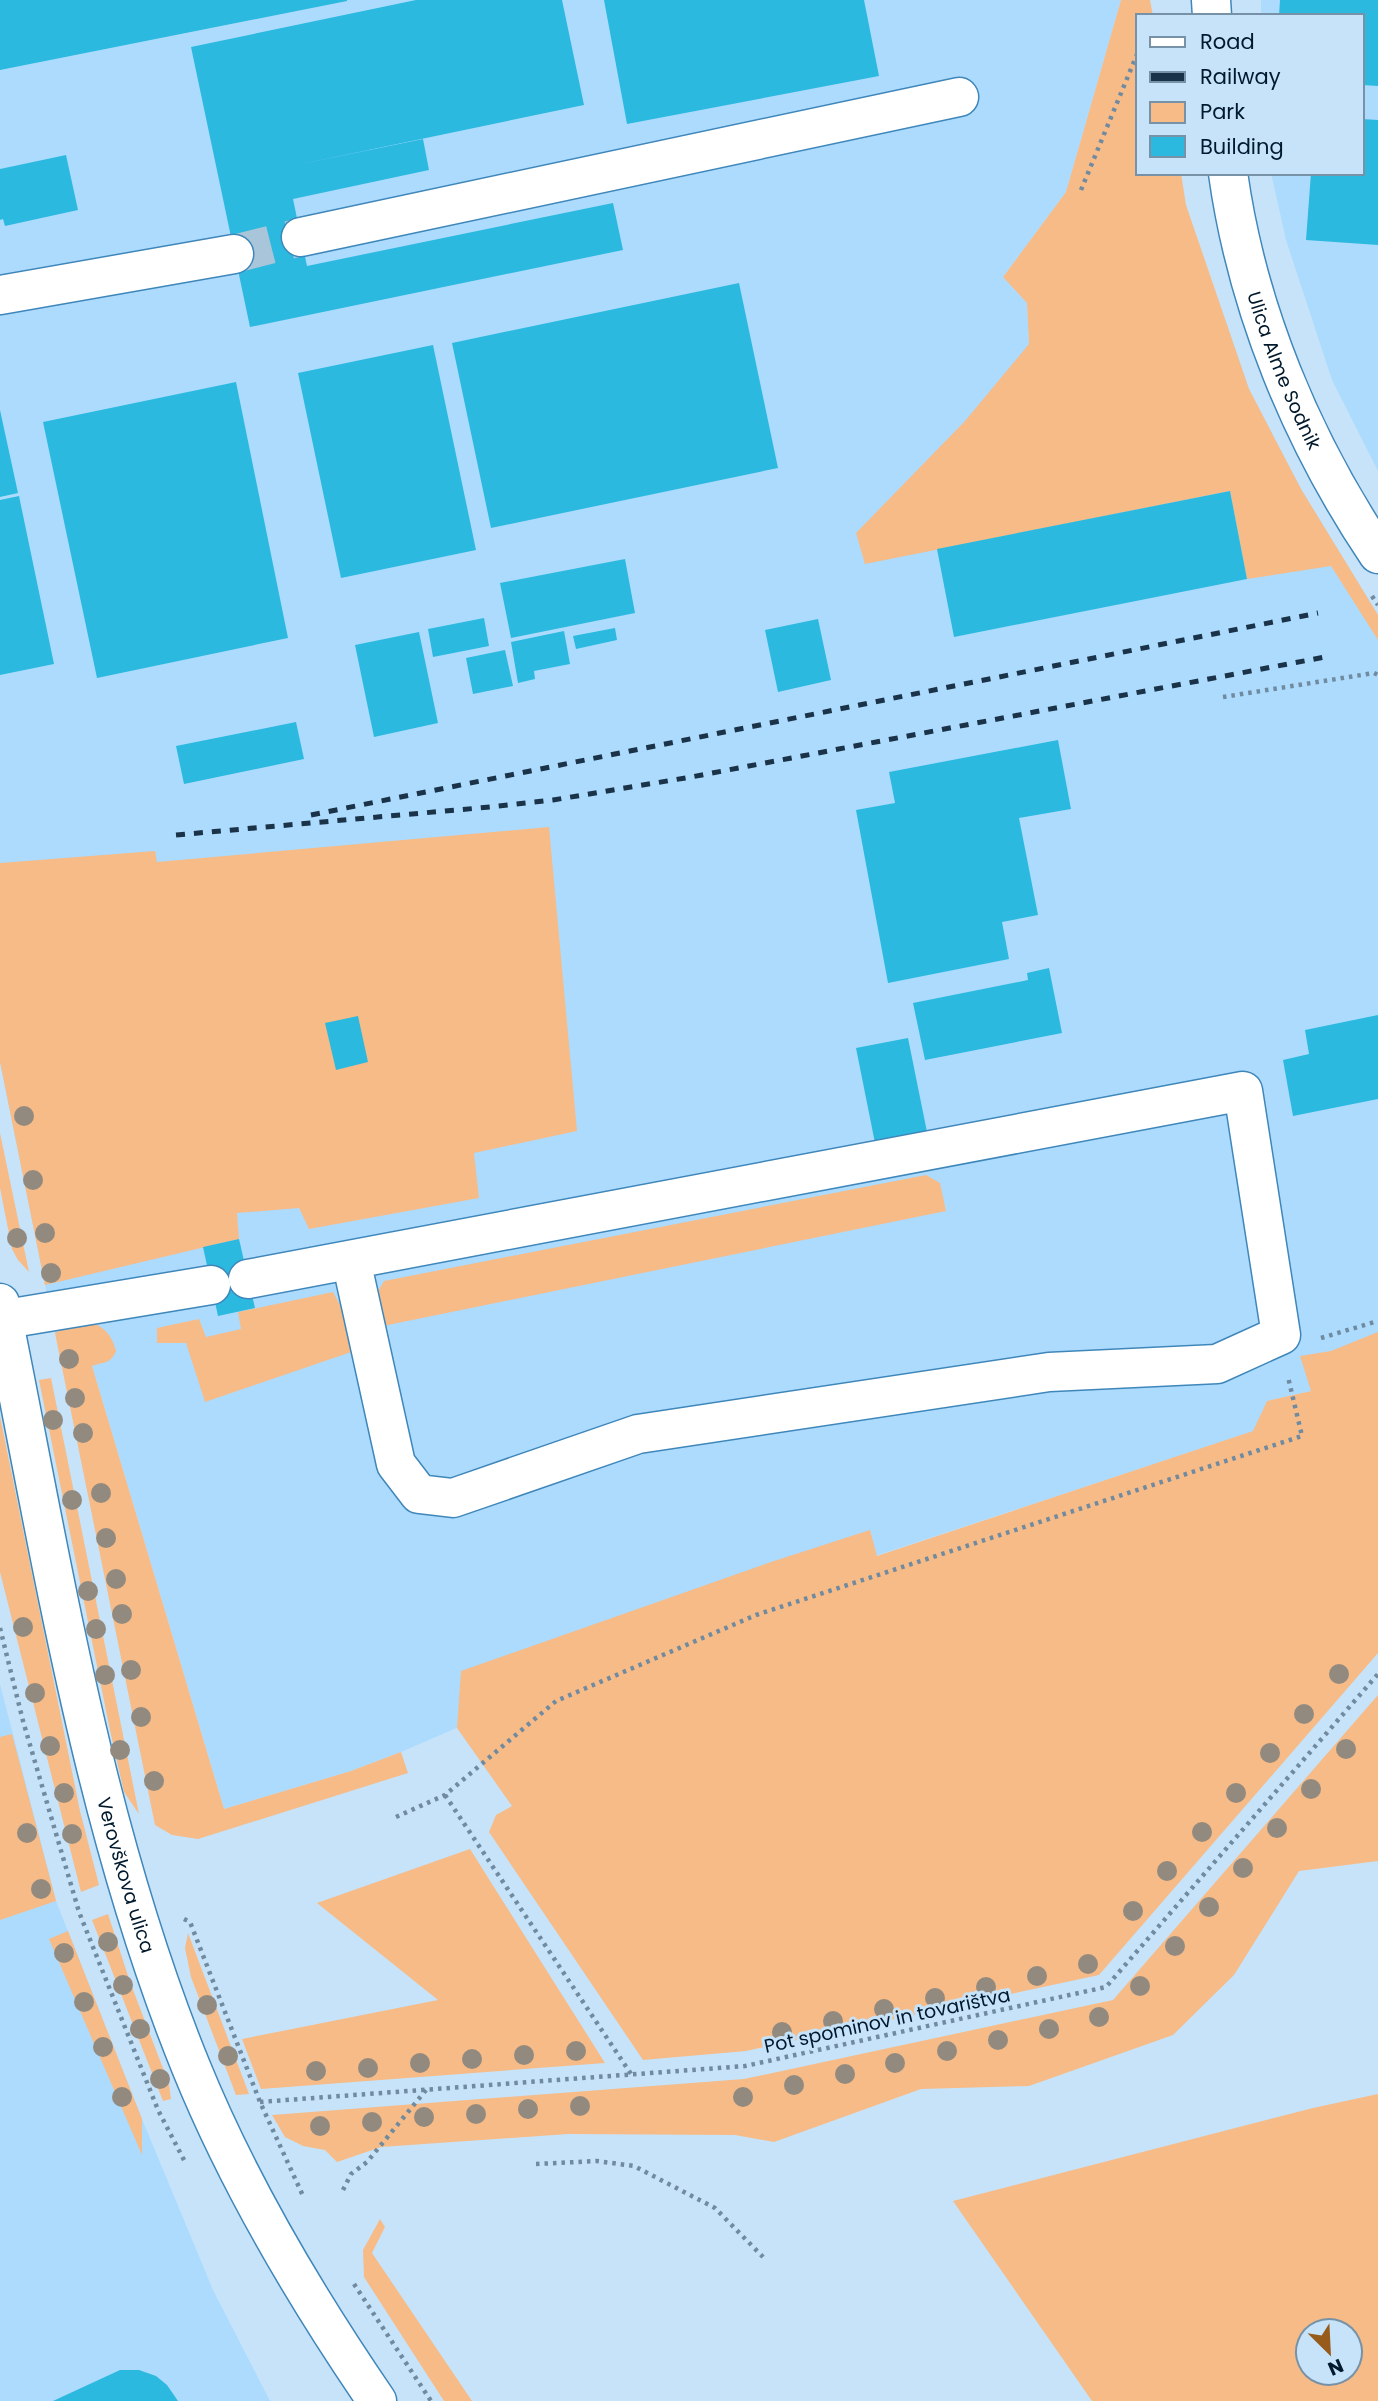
<svg xmlns="http://www.w3.org/2000/svg" width="1378" height="2401" font-family="Poppins,sans-serif">
  <style>
    .built { fill: #addbfe }
    .green { fill: #f6bb87; fill-rule: evenodd }
    .building { fill: #2cb9e0 }
    .lines { fill: none; stroke-linecap: round; stroke-linejoin: round }
    .minor-tunnel { stroke: #a9c5da; stroke-width: 38; stroke-dasharray: 38 19; stroke-linecap: butt }
    .minor-casing { stroke: #3f87ba; stroke-width: 41 }
    .path { stroke: #708aa0; stroke-width: 4.5; stroke-dasharray: 3.5 5; stroke-linecap: butt }
    .minor { stroke: #fff; stroke-width: 38 }
    .rail { stroke: #1a3348; stroke-width: 5; stroke-dasharray: 9 9; stroke-linecap: butt }
    .tree { fill: #938a7f }
    .labels { text-anchor: middle; stroke-width: 6; stroke-linejoin: round; paint-order: stroke }
    .street-label { font-size: 19px; fill: #00192d; stroke: #c7e3f9 }
  </style>
  <rect width="100%" height="100%" fill="#c7e3f9"/>
  <path class="built" d="M0,0H1121L1066,192L1003,277L1027,303L1029,344L1218,299L1249,389L1301,489L1378,615V1400L1311,1391L1267,1401L1254,1431L784,1586L401,1752L351,1771L224,1809L92,1366L55,1333L0,1062Z
    M1261,0H1378V471L1332,380L1286,240L1271,173H1362V16H1261Z
    M0,1684L56,1901L142,2119L213,2290L270,2401H0Z"/>
  <path class="green" d="M1121,0H1150L1153,16H1138V173H1181L1186,205L1249,389L1301,489L1378,615V640L1331,566L1247,579L1230,491L865,564L856,533L965,421L1029,344L1027,303L1003,277L1066,192Z
    M549,827L577,1131L474,1153L479,1198L309,1229L299,1208L237,1213L239,1239L45,1285L0,1062V863L155,851L157,862Z
    M0,1133L29,1272L18,1260L12,1249L0,1188Z
    M926,1175L940,1183L946,1211L383,1326L377,1293L384,1281Z
    M333,1292L363,1348L205,1402L186,1343H157V1328L199,1319L206,1337L241,1329L238,1312Z
    M93,1323C107,1329 112,1337 116,1351C111,1364 103,1362 92,1366L224,1809L351,1771L401,1752L408,1773L198,1839L172,1835L155,1825L55,1333L64,1328Z
    M1378,1332V1653L1099,1975L746,2051L643,2060L489,1832L496,1815L512,1806L457,1728L461,1671L771,1562L870,1530L877,1556L1253,1431L1267,1401L1311,1391L1300,1356L1331,1351Z
    M51,1378L139,1814L124,1792L110,1730L39,1380Z
    M0,1416L80,1811L99,1885L81,1892L0,1572Z
    M1378,1695V1861L1299,1871L1234,1975L1173,2035L1029,2086L921,2089L774,2142L735,2135L568,2134L381,2147L337,2162L325,2150L303,2146L285,2137L272,2115L744,2079L1113,2000Z
    M12,1734L56,1901L0,1920V1737Z
    M470,1849L605,2063L261,2089L242,2039L438,2000L317,1903Z
    M108,1914L130,1982L169,2084L171,2099L163,2101L92,1920Z
    M68,1931L142,2119V2155L49,1939Z
    M188,1933L249,2094L236,2095L191,1977L185,1948Z
    M1378,2094V2401H1092L953,2201L1313,2108ZM1308,2331H1350V2373H1308Z
    M380,2219L385,2227L372,2253L472,2401H444L364,2277L363,2250Z"/>
  <path class="building" d="M0,0H347V1L0,70Z
    M416,0H562L584,105L287,167L423,139L429,170L293,199L307,266L613,203L623,250L250,327L191,47Z
    M604,0H864L879,76L627,124Z
    M1280,0H1378V86L1362,85V16H1279Z
    M1362,119L1378,120V245L1306,240L1311,173H1362Z
    M66,155L78,210L5,226L3,219L0,220V169Z
    M739,283L778,468L491,528L452,343Z
    M433,345L476,550L341,578L298,373Z
    M236,382L288,638L97,678L43,422Z
    M0,410L18,493L0,497Z
    M1230,491L1247,579L954,637L937,549Z
    M19,496L54,664L0,675V500Z
    M625,559L635,613L511,638L500,583Z
    M484,618L489,646L433,657L428,629Z
    M818,619L831,680L778,692L765,630Z
    M615,628L617,640L576,649L573,636Z
    M564,631L570,664L534,671L535,679L518,683L511,642Z
    M419,632L438,723L374,737L355,645Z
    M505,650L513,686L473,694L466,658Z
    M296,722L304,759L184,784L176,746Z
    M1058,740L1071,809L1019,818L1038,915L1002,922L1009,959L888,983L856,810L895,803L889,772Z
    M1049,968L1062,1033L925,1060L913,1003L1028,980L1027,973Z
    M1378,1015V1099L1293,1116L1283,1060L1309,1054L1305,1030Z
    M358,1016L368,1062L336,1070L325,1023Z
    M908,1038L927,1132L875,1143L856,1048Z
    M239,1239L255,1308L218,1316L203,1247Z
    M120,2370H139L156,2376L167,2385L178,2401H53Z"/>
  <g class="lines">
    <path class="minor-tunnel" d="M234,254L301,237"/>
    <defs>
      <g id="minor">
        <path d="M1211,0L1212,16"/>
        <path id="s1" d="M1228,173C1247,309 1302,441 1378,554"/>
        <path d="M301,237L959,97"/>
        <path d="M0,295L234,254"/>
        <path d="M248,1279L1243,1091L1281,1335L1217,1364L1049,1372L638,1434L453,1498L419,1494L396,1464L351,1260"/>
        <path id="s2" d="M0,1303C52,1559 92,1824 191,2067C239,2185 305,2296 377,2401"/>
        <path d="M0,1320L211,1285"/>
      </g>
    </defs>
    <use href="#minor" class="minor-casing"/>
    <path class="path" d="M1081,190L1138,52
      M1372,596L1378,605
      M1223,697L1374,673L1378,675
      M1321,1338L1378,1321
      M0,1628L23,1721L79,1912L158,2110L185,2162
      M445,1795L631,2074
      M396,1817L445,1795L556,1701L756,1615L1302,1436L1288,1377
      M184,1919L190,1922L260,2102L304,2198
      M260,2102L745,2066L1106,1987L1378,1674
      M536,2164L597,2161L634,2166L715,2208L763,2257
      M343,2190L351,2174L367,2162L426,2090
      M354,2284L431,2401"/>
    <use href="#minor" class="minor"/>
    <path class="rail" d="M311,815L1318,613
      M176,835L490,807L553,800L691,777L1325,657"/>
  </g>
  <g class="tree">
    <circle cx="24" cy="1116" r="10"/>
    <circle cx="33" cy="1180" r="10"/>
    <circle cx="45" cy="1233" r="10"/>
    <circle cx="17" cy="1238" r="10"/>
    <circle cx="51" cy="1273" r="10"/>
    <circle cx="69" cy="1359" r="10"/>
    <circle cx="75" cy="1398" r="10"/>
    <circle cx="53" cy="1420" r="10"/>
    <circle cx="83" cy="1433" r="10"/>
    <circle cx="101" cy="1493" r="10"/>
    <circle cx="72" cy="1500" r="10"/>
    <circle cx="106" cy="1538" r="10"/>
    <circle cx="116" cy="1579" r="10"/>
    <circle cx="88" cy="1591" r="10"/>
    <circle cx="122" cy="1614" r="10"/>
    <circle cx="23" cy="1627" r="10"/>
    <circle cx="96" cy="1629" r="10"/>
    <circle cx="131" cy="1670" r="10"/>
    <circle cx="1339" cy="1674" r="10"/>
    <circle cx="105" cy="1675" r="10"/>
    <circle cx="35" cy="1693" r="10"/>
    <circle cx="1304" cy="1714" r="10"/>
    <circle cx="141" cy="1717" r="10"/>
    <circle cx="50" cy="1746" r="10"/>
    <circle cx="1346" cy="1749" r="10"/>
    <circle cx="120" cy="1750" r="10"/>
    <circle cx="1270" cy="1753" r="10"/>
    <circle cx="154" cy="1781" r="10"/>
    <circle cx="1311" cy="1789" r="10"/>
    <circle cx="64" cy="1793" r="10"/>
    <circle cx="1236" cy="1793" r="10"/>
    <circle cx="1277" cy="1828" r="10"/>
    <circle cx="1202" cy="1832" r="10"/>
    <circle cx="27" cy="1833" r="10"/>
    <circle cx="72" cy="1834" r="10"/>
    <circle cx="1243" cy="1868" r="10"/>
    <circle cx="1167" cy="1871" r="10"/>
    <circle cx="41" cy="1889" r="10"/>
    <circle cx="1209" cy="1907" r="10"/>
    <circle cx="1133" cy="1911" r="10"/>
    <circle cx="108" cy="1942" r="10"/>
    <circle cx="1175" cy="1946" r="10"/>
    <circle cx="64" cy="1953" r="10"/>
    <circle cx="1088" cy="1964" r="10"/>
    <circle cx="1037" cy="1976" r="10"/>
    <circle cx="123" cy="1985" r="10"/>
    <circle cx="1140" cy="1986" r="10"/>
    <circle cx="986" cy="1987" r="10"/>
    <circle cx="935" cy="1998" r="10"/>
    <circle cx="84" cy="2002" r="10"/>
    <circle cx="207" cy="2005" r="10"/>
    <circle cx="884" cy="2009" r="10"/>
    <circle cx="1099" cy="2017" r="10"/>
    <circle cx="833" cy="2021" r="10"/>
    <circle cx="140" cy="2029" r="10"/>
    <circle cx="1049" cy="2029" r="10"/>
    <circle cx="782" cy="2032" r="10"/>
    <circle cx="998" cy="2040" r="10"/>
    <circle cx="103" cy="2047" r="10"/>
    <circle cx="576" cy="2051" r="10"/>
    <circle cx="947" cy="2051" r="10"/>
    <circle cx="524" cy="2055" r="10"/>
    <circle cx="228" cy="2056" r="10"/>
    <circle cx="472" cy="2059" r="10"/>
    <circle cx="420" cy="2063" r="10"/>
    <circle cx="895" cy="2063" r="10"/>
    <circle cx="368" cy="2068" r="10"/>
    <circle cx="316" cy="2071" r="10"/>
    <circle cx="845" cy="2074" r="10"/>
    <circle cx="160" cy="2079" r="10"/>
    <circle cx="794" cy="2085" r="10"/>
    <circle cx="122" cy="2097" r="10"/>
    <circle cx="743" cy="2097" r="10"/>
    <circle cx="580" cy="2106" r="10"/>
    <circle cx="528" cy="2109" r="10"/>
    <circle cx="476" cy="2114" r="10"/>
    <circle cx="424" cy="2117" r="10"/>
    <circle cx="372" cy="2122" r="10"/>
    <circle cx="320" cy="2126" r="10"/>
  </g>
  <g class="labels">
    <g class="street-label">
      <text dy="7" stroke="none"><textPath href="#s1" startOffset="206">Ulica Alme Sodnik</textPath></text>
      <text dy="7" stroke="none"><textPath href="#s2" startOffset="586">Verovškova ulica</textPath></text>
      <text transform="translate(887 2020) rotate(-12)" y="7">Pot spominov in tovarištva</text>
    </g>
  </g>
  <rect x="1136" y="14" width="228" height="161" fill="#c7e3f9" stroke="#7792a7" stroke-width="2"/>
  <rect x="1150" y="37" width="35" height="10" fill="#ffffff" stroke="#7792a7" stroke-width="2"/>
  <text x="1200" y="49" font-size="21" fill="#00192d">Road</text>
  <rect x="1150" y="72" width="35" height="10" fill="#1a3348" stroke="#7792a7" stroke-width="2"/>
  <text x="1200" y="84" font-size="21" fill="#00192d">Railway</text>
  <rect x="1150" y="102" width="35" height="21" fill="#f6bb87" stroke="#7792a7" stroke-width="2"/>
  <text x="1200" y="119" font-size="21" fill="#00192d">Park</text>
  <rect x="1150" y="136" width="35" height="21" fill="#2cb9e0" stroke="#7792a7" stroke-width="2"/>
  <text x="1200" y="154" font-size="21" fill="#00192d">Building</text>
  <g transform="translate(1329 2352) rotate(156)"><circle r="33" fill="#c7e3f9" stroke="#7792a7" stroke-width="2"/>
  <path d="M0-5L12 26L0 18L-12 26Z" fill="#975b1c"/>
  <text y="-10" font-size="19" font-weight="bold" text-anchor="middle" fill="#00192d">N</text>
  </g>
</svg>
